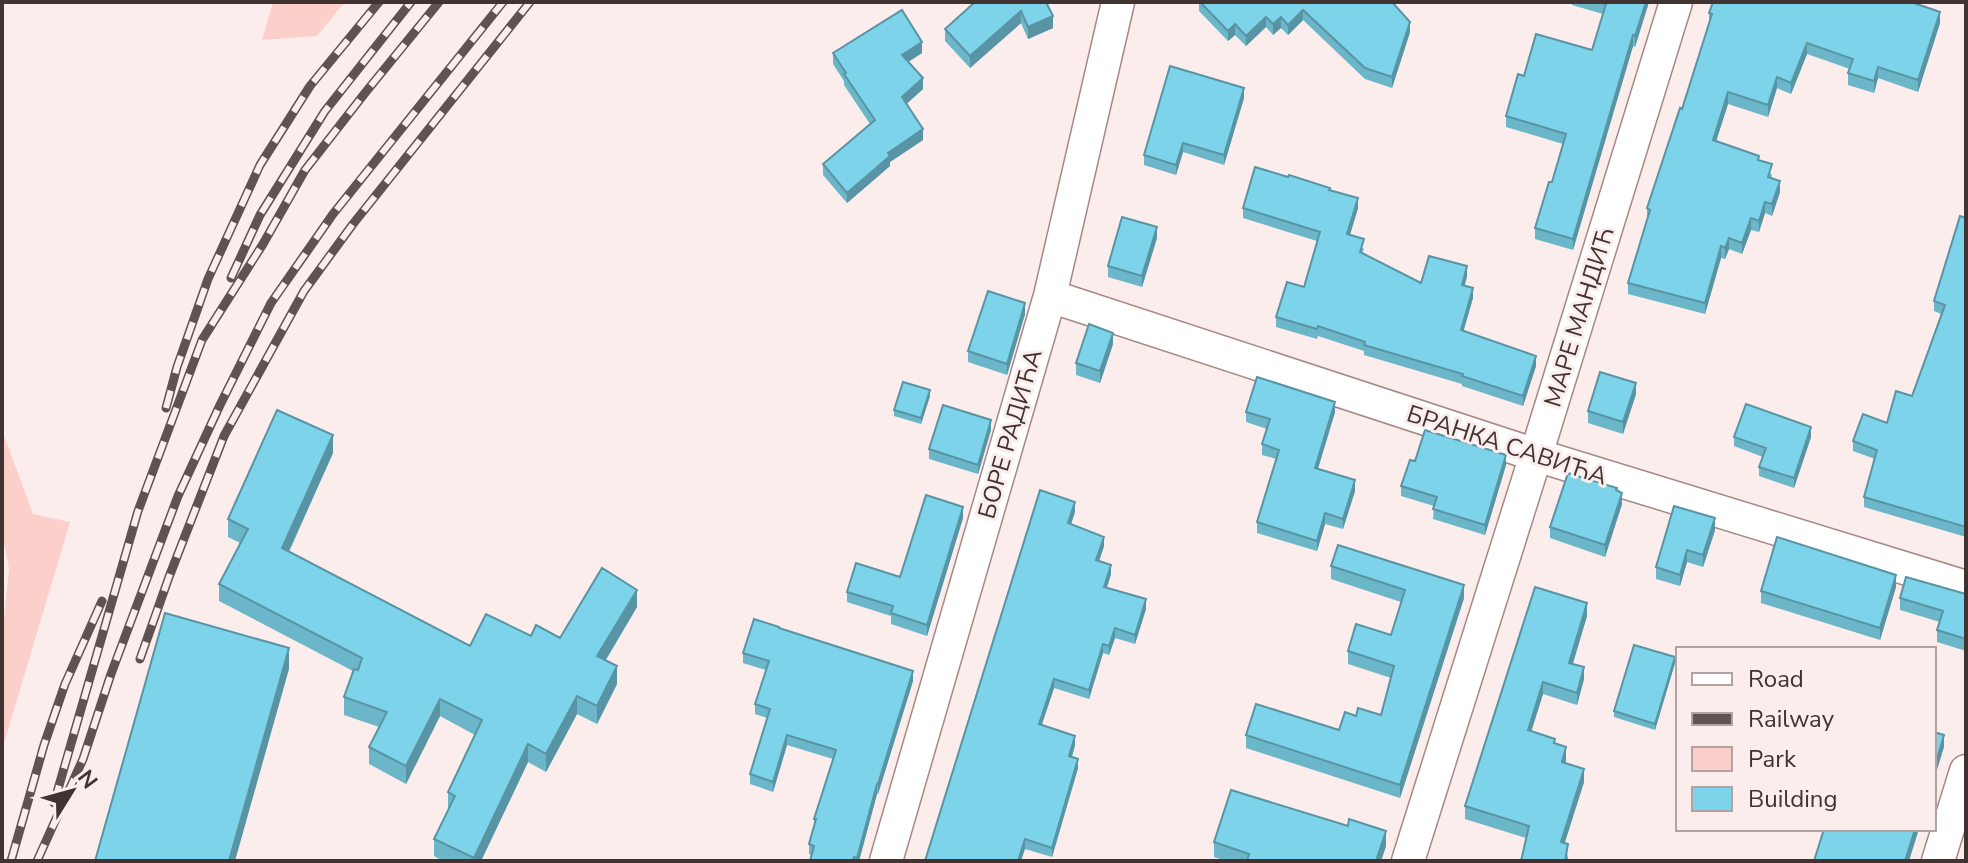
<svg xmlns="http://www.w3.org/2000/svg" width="1968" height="863" font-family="'Nunito Sans',sans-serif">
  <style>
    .green { fill: #fccfca }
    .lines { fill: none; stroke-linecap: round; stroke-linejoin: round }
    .minor-casing { stroke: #a78885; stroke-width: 35 }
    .minor { stroke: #fff; stroke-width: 32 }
    .rail-casing { stroke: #605251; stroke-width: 9 }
    .rail { stroke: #fbedec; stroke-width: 6; stroke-dasharray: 18; stroke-linecap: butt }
    .wall { fill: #6cb6c9 }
    .shaded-wall { fill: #5894a4 }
    .building { fill: #7dd4ea; stroke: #5894a4; stroke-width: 2 }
    .labels { text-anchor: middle; stroke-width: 6; stroke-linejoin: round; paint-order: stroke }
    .street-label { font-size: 24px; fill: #413332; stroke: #fbedec }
  </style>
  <rect width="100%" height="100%" fill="#fbedec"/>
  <path class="green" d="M273,2H345L317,36L262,40Z
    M2,430L33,514L70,522L2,750V637L9,569L2,532Z"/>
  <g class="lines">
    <defs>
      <path id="minor" d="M1050,296L1536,455L1966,587
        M886,861L1050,296L1118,2
        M1408,861L1536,455L1676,2
        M1938,861L1966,771"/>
    </defs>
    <use href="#minor" class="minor-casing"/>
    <use href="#minor" class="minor"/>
    <defs>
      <path id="rail" d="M231,278L260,215L325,111L411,2
        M166,408L177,367L208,279L260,165L310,86L379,2
        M140,659L169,577L224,436L304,291L353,224L530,2
        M54,803L138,511L202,340L263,244L305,170L365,93L439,2
        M11,861L44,745L65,684L102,601
        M37,861L83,759L111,674L178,496L220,405L271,303L333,214L503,2"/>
    </defs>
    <use href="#rail" class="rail-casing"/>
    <use href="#rail" class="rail"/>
  </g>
  <path class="wall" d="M975,2H1051L1047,4L1053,28L1028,39L1021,23L970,68L945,41V29Z
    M1199,2H1392L1410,32L1392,88L1365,79L1303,20L1288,35L1281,28L1273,35L1266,27L1246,46L1235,35L1228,41L1199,11Z
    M1572,2H1649L1635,47L1633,46L1573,250L1535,239V228L1552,182L1563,144L1506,127V116L1524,76L1592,50L1603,14L1572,5Z
    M1709,13L1940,23L1918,92L1878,78L1874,93L1848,85V73L1850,69L1807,54L1791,94L1777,88L1768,117L1728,104L1716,141L1759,160L1772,175L1771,178L1780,192L1772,216L1765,213L1759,232L1751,230L1742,254L1729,249L1725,259L1721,258L1705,314L1628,294V283L1647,220V208L1682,109L1709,23Z
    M833,53H922L908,62L923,89L906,104L923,140L890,162V166L847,203L823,175V164L870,124L844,85V81L833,64Z
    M1244,98L1224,165L1183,152L1176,175L1144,165V155Z
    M1288,177L1330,190L1358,208L1350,235L1364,249L1362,253L1421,283L1467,276L1465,285L1473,298L1463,331L1536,366L1523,406L1462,386V384L1364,355V351L1318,336L1317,339L1276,327V317L1304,287L1317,241L1243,218V208Z
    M1966,218V537L1864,507V497L1875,459L1853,451V441L1887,423L1912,396L1941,314L1934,311V301Z
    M1157,238L1142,287L1108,277V266Z
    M1025,314L1007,375L968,362V351Z
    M1113,344L1100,383L1076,375V363Z
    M1636,394L1623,434L1588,423V411Z
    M930,396L921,424L894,416V410Z
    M1246,412H1335L1318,469L1355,491L1343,529L1325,524L1317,551L1257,533V522L1276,459L1262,455V444L1267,429L1246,422Z
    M991,430L978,474L929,459V449Z
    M1734,437H1811L1794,488L1759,476V467L1763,457L1734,446Z
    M333,453L289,552L470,646L531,636L560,638L637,607L606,660L617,684L597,724L577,714L546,772L528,762L481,861H443L434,856V839L448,810V792L475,735L440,716L406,784L369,764V747L379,727L344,715V697L353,671L219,601V584L240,543L228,537V519Z
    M1415,461L1506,465L1485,535L1433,519L1434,506L1401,496V486Z
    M1617,491L1622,504L1605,557L1550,538V527Z
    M1075,512L1071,524L1104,546L1099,561L1111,574L1107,588L1146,609L1135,644L1115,638L1109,655L1103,653L1089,699L1054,688L1042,724L1075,745L1072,757L1078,768L1052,857L1025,849L925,861Z
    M963,518L927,636L891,624V616L847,602V592L900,577Z
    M1715,530L1703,567L1687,562L1680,586L1656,579V567Z
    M1331,566L1464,598L1400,798L1246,748V735L1339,730L1356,716L1381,715L1391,678L1348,664V651L1391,635L1401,602L1331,579Z
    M1535,587L1587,616L1573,664L1584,679L1577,705L1543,694L1531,731L1555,743L1566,760L1565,763L1584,782L1564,843L1568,857V861H1521L1526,838L1465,819V806Z
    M1896,587L1880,640L1761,603V591Z
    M1966,594V651L1937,642V630L1940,622L1900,610V598Z
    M779,629L913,681L878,794H877L859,861H810L812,855L809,854V844L814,827V819L833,759L787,745L773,792L750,784V774L767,718L755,714V704L766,670L743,663V653Z
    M1675,663L1655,730L1614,717V711Z
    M1214,842L1386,846L1381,861H1226L1214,857Z"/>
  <path class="shaded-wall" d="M1646,2H1649L1635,47V36Z
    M1303,10V20L1288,35V25Z
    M1021,11V23L970,68V56Z
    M1940,12V23L1918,92V80Z
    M1053,16V28L1028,39V27Z
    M1266,17V27L1246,46V36Z
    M1281,17V28L1273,35V24Z
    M1410,22V32L1392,88V77Z
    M1235,24V35L1228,41V31Z
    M1633,35V46L1573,250V239Z
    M922,42V53L902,66V55Z
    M1807,43V54L1791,94V83Z
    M1878,67V78L1874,93V81Z
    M1777,77V88L1768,117V105Z
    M923,78V89L902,108V97Z
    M1244,88V98L1224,165V155Z
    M1728,92V104L1713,151V140Z
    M923,129V140L890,162V166L847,203V193L888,153Z
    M1183,143V152L1176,175V165Z
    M1780,181V192L1772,216V204Z
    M1358,198V208L1347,244V234Z
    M1765,202V213L1759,232V221Z
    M1751,218V230L1742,254V243Z
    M1157,227V238L1142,287V276Z
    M1729,238V249L1725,259V248Z
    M1721,246V258L1705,314V303Z
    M1467,266V276L1462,295V285Z
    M1473,288V298L1461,340V330Z
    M1025,303V314L1007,375V364Z
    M1113,333V344L1100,383V371Z
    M1536,356V366L1523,406V396Z
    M1636,383V394L1623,434V422Z
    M930,390V396L921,424V418Z
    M1335,402V412L1315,478V468Z
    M991,420V430L978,474V465Z
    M1811,427V437L1794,488V478Z
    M333,435V453L282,566V548Z
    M1506,455V465L1485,535V525Z
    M1355,480V491L1343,529V519Z
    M1622,493V504L1605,557V545Z
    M1075,502V512L1068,533V523Z
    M963,507V518L927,636V625Z
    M1325,513V524L1317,551V541Z
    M1715,518V530L1703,567V555Z
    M1104,537V546L1096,570V560Z
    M1687,550V562L1680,586V575Z
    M1111,565V574L1104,596V587Z
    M1896,575V587L1880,640V628Z
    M1464,585V598L1400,798V785Z
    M637,590V607L597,674V656Z
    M1146,599V609L1135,644V635Z
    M1587,603V616L1569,675V663Z
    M1115,628V638L1109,655V646Z
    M1103,644V653L1089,699V690Z
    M289,648V669L235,861H229Z
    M1675,657V663L1655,730V724Z
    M617,666V684L597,724V706Z
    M1584,667V679L1577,705V693Z
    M913,671V681L878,794V784Z
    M1054,679V688L1039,733V724Z
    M1543,682V694L1528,742V730Z
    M577,696V714L546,772V754Z
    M440,699V716L406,784V766Z
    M787,735V745L773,792V782Z
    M1944,735V747L1934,780V769Z
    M1075,736V745L1069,766V756Z
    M528,744V762L481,861H474V858Z
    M1566,747V760L1562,774V762Z
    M1078,759V768L1052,857V848Z
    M1584,769V782L1561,855V842Z
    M877,784V794L859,861H857Z
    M1915,829H1919L1909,861H1905Z
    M1386,831V846L1381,861H1376Z
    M1025,839V849L1021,861H1018Z"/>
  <path class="building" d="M975,2H1046L1053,16L1028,27L1021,11L970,56L945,29Z
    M1200,2H1392L1410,22L1392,77L1365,68L1303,10L1288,25L1281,17L1273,24L1266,17L1246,36L1235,24L1228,31Z
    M1599,2H1646L1635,36L1633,35L1573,239L1535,228L1549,182H1552L1566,134L1506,116L1518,74L1524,76L1536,34L1592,50L1606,4Z
    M1713,2H1911L1940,12L1918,80L1878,67L1874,81L1848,73L1853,59L1807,43L1791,83L1777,77L1768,105L1728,92L1713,140L1759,156L1758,160L1772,164L1768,177L1780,181L1772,204L1765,202L1759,221L1751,218L1742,243L1729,238L1725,248L1721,246L1705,303L1628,283L1650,210L1647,208L1680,108L1682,109L1712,14L1709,13Z
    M902,10L922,42L902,55L923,78L902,97L923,129L888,153L890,156L847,193L823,164L875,120L844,74L846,73L833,53Z
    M1170,66L1244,88L1224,155L1183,143L1176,165L1144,155Z
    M1255,167L1288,177L1289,175L1330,188L1329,190L1358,198L1347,234L1364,239L1360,252L1421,283L1429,256L1467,266L1462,285L1473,288L1461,330L1536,356L1523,396L1462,376L1463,374L1364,345L1365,342L1318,326L1317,329L1276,317L1287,282L1304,287L1320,232L1243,208Z
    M1960,216L1966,218V527L1864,497L1877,450L1853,441L1863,414L1887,423L1896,391L1912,396L1945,305L1934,301Z
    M1122,217L1157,227L1142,276L1108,266Z
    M988,291L1025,303L1007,364L968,351Z
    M1089,324L1113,333L1100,371L1076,363Z
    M1600,372L1636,383L1623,422L1588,411Z
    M1257,377L1335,402L1315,468L1355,480L1343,519L1325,513L1317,541L1257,522L1279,450L1262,444L1270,419L1246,412Z
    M903,382L930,390L921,418L894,410Z
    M1746,404L1811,427L1794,478L1759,467L1766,448L1734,437Z
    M943,405L991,420L978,465L929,449Z
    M277,410L333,435L282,548L470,646L486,614L531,636L536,625L560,638L602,568L637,590L597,656L617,666L597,706L577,696L546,754L528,744L474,858L434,839L455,796L448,792L482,720L440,699L406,766L369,747L387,712L344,697L354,669L358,670L362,658L219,584L248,529L228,519Z
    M1425,430L1506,455L1485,525L1433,509L1437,497L1401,486L1410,460L1415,461Z
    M1568,473L1617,488L1616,490L1622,493L1605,545L1550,527Z
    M1040,490L1075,502L1068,523L1104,537L1096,560L1111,565L1104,587L1146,599L1135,635L1115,628L1109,646L1103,644L1089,690L1054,679L1039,724L1075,736L1069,756L1078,759L1052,848L1025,839L1018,861H925Z
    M926,495L963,507L927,625L891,613L893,606L847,592L856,563L900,577Z
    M1674,506L1715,518L1703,555L1687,550L1680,575L1656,567Z
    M1777,537L1896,575L1880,628L1761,591Z
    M1338,545L1464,585L1400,785L1246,735L1256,704L1339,730L1345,712L1356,716L1358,708L1381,715L1394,666L1348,651L1356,624L1391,635L1405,590L1331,566Z
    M1906,577L1966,594V639L1937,630L1943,611L1900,598Z
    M1535,587L1587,603L1569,663L1584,667L1577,693L1543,682L1528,730L1555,739L1554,743L1566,747L1562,762L1584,769L1561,842L1568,844L1565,861H1521L1529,826L1465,806Z
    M165,613L289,648L229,861H95Z
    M754,619L779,627V628L913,671L878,784H877L857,858L854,857L853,861H810L814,846L809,844L816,819H814L836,750L787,735L773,782L750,774L770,709L755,704L769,661L743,653Z
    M1634,645L1675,657L1655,724L1614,711Z
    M1934,732L1944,735L1934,769Z
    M1231,790L1348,826L1349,819L1386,831L1376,861H1247L1249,854L1214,842Z
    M1824,829H1915L1905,861H1814Z"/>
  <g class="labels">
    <g class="street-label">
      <text transform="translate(1579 317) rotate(-73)" y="8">МАРЕ МАНДИЋ</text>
      <text transform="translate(1010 434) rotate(-74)" y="8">БОРЕ РАДИЋА</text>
      <text transform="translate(1507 445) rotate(18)" y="8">БРАНКА САВИЋА</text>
    </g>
  </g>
  <rect width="1968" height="863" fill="none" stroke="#413332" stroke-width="8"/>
  <rect x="1676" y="647" width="260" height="184" fill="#fbedec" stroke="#b1a3a2" stroke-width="2"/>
  <rect x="1692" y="673" width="40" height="12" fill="#ffffff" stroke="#b1a3a2" stroke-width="2"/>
  <text x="1748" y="687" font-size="24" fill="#413332">Road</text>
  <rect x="1692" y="713" width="40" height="12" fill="#605251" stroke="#b1a3a2" stroke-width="2"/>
  <text x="1748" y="727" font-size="24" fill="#413332">Railway</text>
  <rect x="1692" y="747" width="40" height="24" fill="#fccfca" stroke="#b1a3a2" stroke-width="2"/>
  <text x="1748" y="767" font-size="24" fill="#413332">Park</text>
  <rect x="1692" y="787" width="40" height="24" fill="#7dd4ea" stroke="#b1a3a2" stroke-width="2"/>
  <text x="1748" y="807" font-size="24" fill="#413332">Building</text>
  <g transform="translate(72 791) rotate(53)" stroke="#fbedec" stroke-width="6" paint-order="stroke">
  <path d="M0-6L14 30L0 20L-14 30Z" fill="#413332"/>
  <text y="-12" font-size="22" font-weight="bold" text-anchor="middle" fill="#413332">N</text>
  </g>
</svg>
